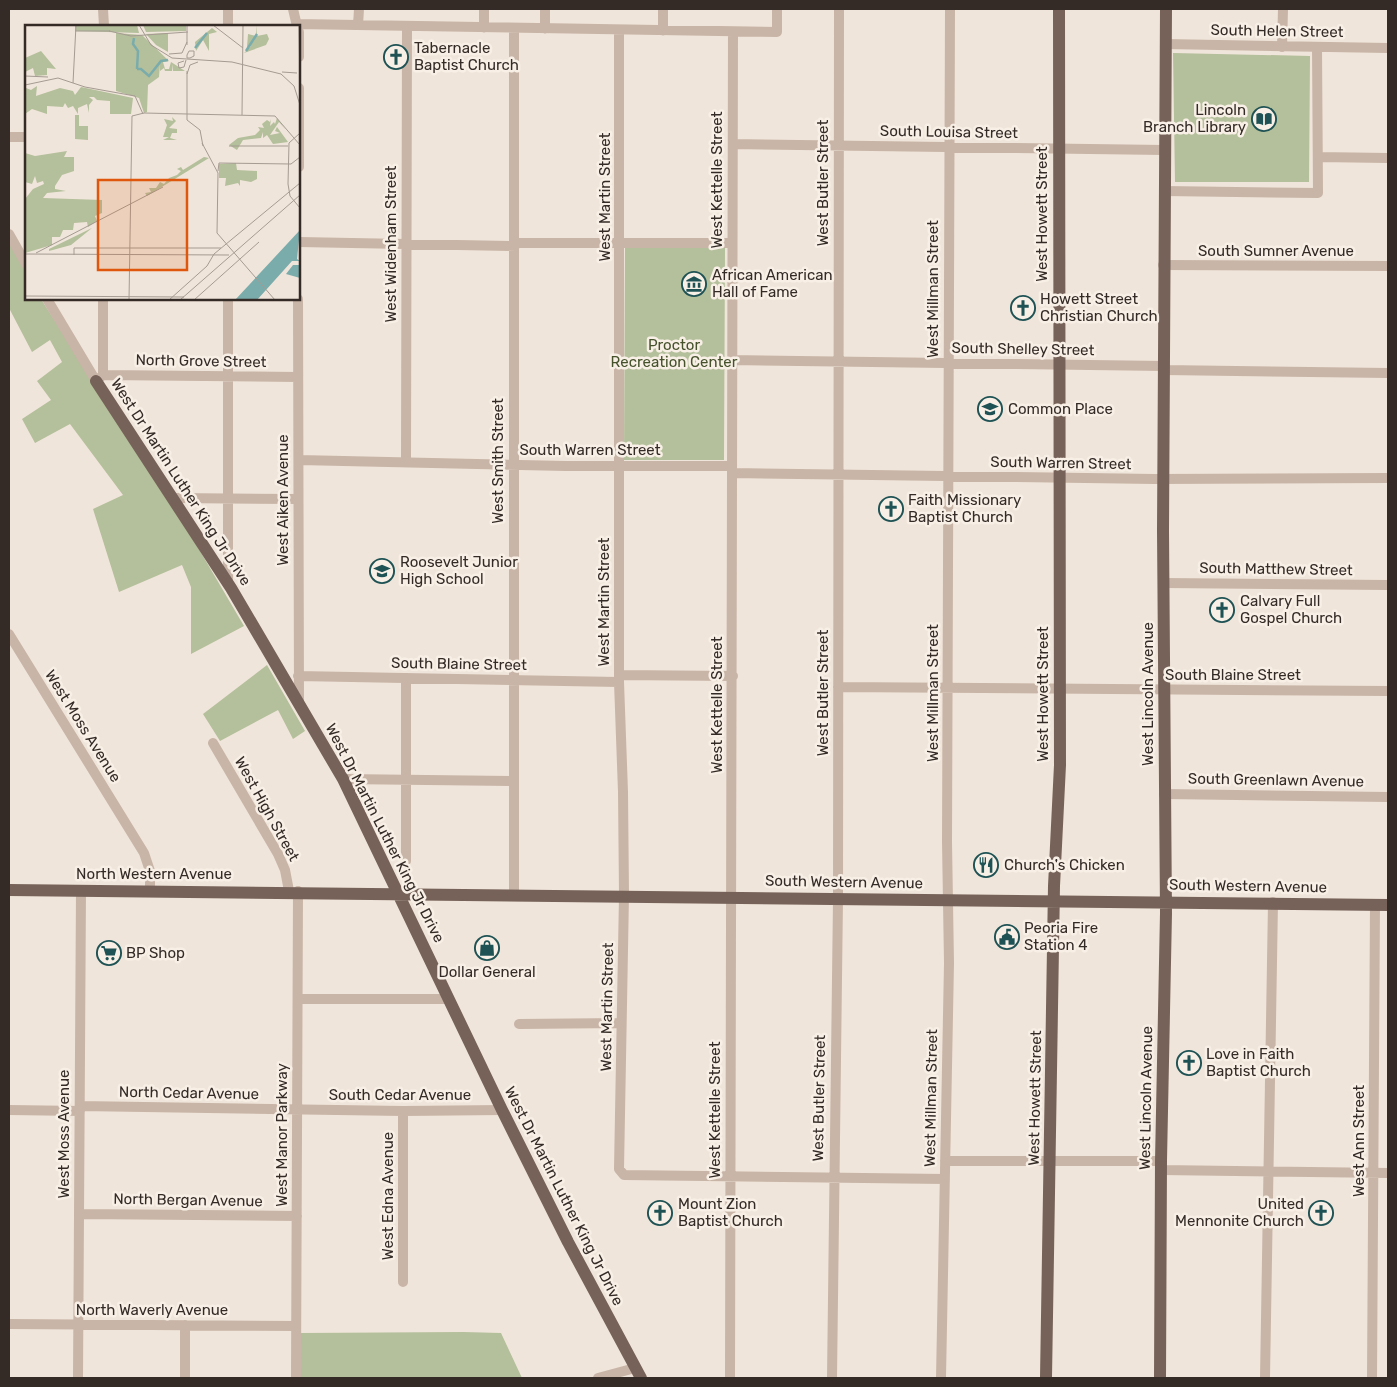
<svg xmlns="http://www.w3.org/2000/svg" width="1397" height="1387" font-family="Rubik,sans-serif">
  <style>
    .green { fill: #b4bf9b }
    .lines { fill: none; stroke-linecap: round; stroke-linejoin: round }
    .minor { stroke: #c8b5a7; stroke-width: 10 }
    .major { stroke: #766259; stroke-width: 12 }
    .labels { text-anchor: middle; stroke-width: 5; stroke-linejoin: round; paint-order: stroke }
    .street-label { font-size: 15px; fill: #342b27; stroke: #f8f0e6 }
    .poi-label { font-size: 15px; fill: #342b27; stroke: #f8f0e6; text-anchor: start }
    .park-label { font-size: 15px; fill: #45522c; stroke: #f8f0e6 }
    .inset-river { fill: none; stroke: #7aacac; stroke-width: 2.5 }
    .inset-road { fill: none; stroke: #a59b92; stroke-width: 1 }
    .view { fill: #df570d; fill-opacity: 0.15; stroke: #df570d; stroke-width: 2.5 }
    .inset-edge { fill: none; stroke: #342b27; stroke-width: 2.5 }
  </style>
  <rect width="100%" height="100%" fill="#f0e5da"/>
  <path class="green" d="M1173,53L1310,56L1309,182H1175Z
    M9,241L26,272V299H41L183,522L244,626L191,654V587L182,565L119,592L93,509L123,495L70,424L35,443L22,419L51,400L37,381L62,362L50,340L32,352L9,308Z
    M725,247L724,460H624L625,248Z
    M267,665L305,731L293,739L278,710L220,741L203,714Z
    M463,1332L501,1333L522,1378H300L301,1333Z"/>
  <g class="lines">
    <path class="minor" d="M103,9L104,26
      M293,9L297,26
      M484,9V28
      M296,24L777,32V9
      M358,25L359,9
      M228,26V9
      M545,29V9
      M619,31V682L623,792L624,895L619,1169L624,1175L945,1179
      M663,31V9
      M299,32V57
      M1165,44L1388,48
      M1282,47L1283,9
      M299,88V167
      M9,137H26
      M733,144L1164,150
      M1318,157L1388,158
      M1164,191L1318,193L1317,47
      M9,234L26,264
      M299,242L515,246
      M515,243H732
      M1163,265L1388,266
      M47,299L96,381L103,375V299
      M228,299V584
      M298,299L299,700
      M732,360L1164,366
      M1164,370L1388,373
      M103,375L298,377
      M299,460L566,466H731
      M406,461L407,26
      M733,473L1155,479L1388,478
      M172,498L298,499
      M1164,583L1388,585
      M9,634L144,853L150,871V890
      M619,675L733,676
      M298,676L619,682
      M406,678V861
      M838,687L1388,691
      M213,743L278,854L285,870L289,891
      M343,779L514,781
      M1164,794L1388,797
      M514,894V28
      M298,999H448
      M519,1024L621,1023
      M80,1106L403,1111L502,1110
      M9,1110L80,1111
      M945,1161H1161
      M1161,1170L1388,1173
      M79,1214L297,1216
      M403,1282V1111
      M9,1324L296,1326
      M78,1378L81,890
      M185,1378V1325
      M296,1378L298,891
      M598,1378L635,1368
      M730,1378L733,32
      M832,1378L838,899L839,9
      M941,1378L949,963L947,842L950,9
      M1265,1378L1273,902
      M1372,1378L1375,904"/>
    <path class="major" d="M96,381L231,588L343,779L502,1110L568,1242L641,1378
      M9,890L1388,905
      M1046,1378L1054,886L1060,765L1059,9
      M1160,1378L1161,1161L1166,913L1163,531L1166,9"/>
  </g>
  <defs>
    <symbol id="church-ring" viewBox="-11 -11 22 22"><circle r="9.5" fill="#f8f0e6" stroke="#1e5254" stroke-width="1.5"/><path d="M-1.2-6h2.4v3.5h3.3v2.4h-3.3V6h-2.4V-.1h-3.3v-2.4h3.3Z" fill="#1e5254"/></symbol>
    <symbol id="library-ring" viewBox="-11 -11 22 22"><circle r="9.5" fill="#f8f0e6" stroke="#1e5254" stroke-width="1.5"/><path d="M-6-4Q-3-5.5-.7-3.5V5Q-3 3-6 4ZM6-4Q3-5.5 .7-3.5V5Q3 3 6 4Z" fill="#1e5254"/></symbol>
    <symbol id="museum-ring" viewBox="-11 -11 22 22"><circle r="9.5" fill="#f8f0e6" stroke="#1e5254" stroke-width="1.5"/><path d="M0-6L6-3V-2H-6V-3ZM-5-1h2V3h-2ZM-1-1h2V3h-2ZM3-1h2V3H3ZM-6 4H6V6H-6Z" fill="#1e5254"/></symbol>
    <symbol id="school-ring" viewBox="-11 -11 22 22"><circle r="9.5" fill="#f8f0e6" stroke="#1e5254" stroke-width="1.5"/><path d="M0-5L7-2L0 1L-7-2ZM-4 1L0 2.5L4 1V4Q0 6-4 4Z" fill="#1e5254"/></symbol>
    <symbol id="restaurant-ring" viewBox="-11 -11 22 22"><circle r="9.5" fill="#f8f0e6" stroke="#1e5254" stroke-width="1.5"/><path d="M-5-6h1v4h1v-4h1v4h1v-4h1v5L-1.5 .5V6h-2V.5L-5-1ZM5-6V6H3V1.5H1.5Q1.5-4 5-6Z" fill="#1e5254"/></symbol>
    <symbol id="civic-ring" viewBox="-11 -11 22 22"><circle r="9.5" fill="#f8f0e6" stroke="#1e5254" stroke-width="1.5"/><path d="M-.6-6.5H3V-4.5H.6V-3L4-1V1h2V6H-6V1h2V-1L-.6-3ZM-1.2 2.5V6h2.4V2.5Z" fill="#1e5254"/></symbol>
    <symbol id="shop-ring" viewBox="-11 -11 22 22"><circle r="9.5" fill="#f8f0e6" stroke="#1e5254" stroke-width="1.5"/><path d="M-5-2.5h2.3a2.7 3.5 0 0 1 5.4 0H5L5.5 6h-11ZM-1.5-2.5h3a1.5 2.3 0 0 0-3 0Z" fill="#1e5254"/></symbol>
    <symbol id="supermarket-ring" viewBox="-11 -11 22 22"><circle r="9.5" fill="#f8f0e6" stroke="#1e5254" stroke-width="1.5"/><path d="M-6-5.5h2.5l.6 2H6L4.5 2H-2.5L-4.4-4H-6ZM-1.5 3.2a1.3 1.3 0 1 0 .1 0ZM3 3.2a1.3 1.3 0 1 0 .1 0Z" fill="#1e5254"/></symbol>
  </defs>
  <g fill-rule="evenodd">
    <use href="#church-ring" x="382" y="43" width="28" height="28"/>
    <use href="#library-ring" x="1250" y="105" width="28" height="28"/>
    <use href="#museum-ring" x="680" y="270" width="28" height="28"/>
    <use href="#church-ring" x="1009" y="294" width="28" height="28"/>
    <use href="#school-ring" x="976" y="395" width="28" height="28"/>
    <use href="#church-ring" x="877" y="495" width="28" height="28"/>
    <use href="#school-ring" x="368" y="557" width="28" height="28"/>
    <use href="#church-ring" x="1208" y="596" width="28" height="28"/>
    <use href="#restaurant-ring" x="972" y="851" width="28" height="28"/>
    <use href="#civic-ring" x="993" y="923" width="28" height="28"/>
    <use href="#shop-ring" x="473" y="934" width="28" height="28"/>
    <use href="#supermarket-ring" x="95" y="939" width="28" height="28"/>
    <use href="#church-ring" x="1175" y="1049" width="28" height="28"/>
    <use href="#church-ring" x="646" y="1199" width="28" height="28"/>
    <use href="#church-ring" x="1307" y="1199" width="28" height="28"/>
  </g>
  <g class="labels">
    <g class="street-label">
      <text transform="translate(1277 31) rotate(1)" y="5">South Helen Street</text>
      <text transform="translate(949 132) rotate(1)" y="5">South Louisa Street</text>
      <text transform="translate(717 180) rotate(-90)" y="5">West Kettelle Street</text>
      <text transform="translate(823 183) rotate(-90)" y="5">West Butler Street</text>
      <text transform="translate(605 197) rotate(-90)" y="5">West Martin Street</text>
      <text transform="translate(1042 214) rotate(-90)" y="5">West Howett Street</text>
      <text transform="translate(391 244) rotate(-90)" y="5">West Widenham Street</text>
      <text x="1276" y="256">South Sumner Avenue</text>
      <text transform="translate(933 289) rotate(-90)" y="5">West Millman Street</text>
      <text transform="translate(1023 349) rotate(1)" y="5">South Shelley Street</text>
      <text transform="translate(201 361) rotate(1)" y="5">North Grove Street</text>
      <text x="590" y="455">South Warren Street</text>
      <text transform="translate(498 461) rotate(-90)" y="5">West Smith Street</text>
      <text transform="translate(1061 463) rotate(1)" y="5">South Warren Street</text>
      <text transform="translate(181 482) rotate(57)" y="5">West Dr Martin Luther King Jr Drive</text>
      <text transform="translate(283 500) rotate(-90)" y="5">West Aiken Avenue</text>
      <text transform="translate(1276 569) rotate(1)" y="5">South Matthew Street</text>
      <text transform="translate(604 602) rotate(-90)" y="5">West Martin Street</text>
      <text transform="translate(459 664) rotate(1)" y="5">South Blaine Street</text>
      <text x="1233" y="680">South Blaine Street</text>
      <text transform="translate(823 693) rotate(-90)" y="5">West Butler Street</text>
      <text transform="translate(933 693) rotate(-90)" y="5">West Millman Street</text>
      <text transform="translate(1043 694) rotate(-90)" y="5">West Howett Street</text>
      <text transform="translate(1148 694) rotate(-90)" y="5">West Lincoln Avenue</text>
      <text transform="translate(717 705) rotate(-90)" y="5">West Kettelle Street</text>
      <text transform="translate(83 726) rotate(58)" y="5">West Moss Avenue</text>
      <text transform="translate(1276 780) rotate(1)" y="5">South Greenlawn Avenue</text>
      <text transform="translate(267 809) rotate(61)" y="5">West High Street</text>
      <text transform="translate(385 833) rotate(63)" y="5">West Dr Martin Luther King Jr Drive</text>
      <text x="154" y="879">North Western Avenue</text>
      <text transform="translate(844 882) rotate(1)" y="5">South Western Avenue</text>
      <text transform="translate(1248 886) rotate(1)" y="5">South Western Avenue</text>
      <text transform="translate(607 1007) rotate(-89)" y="5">West Martin Street</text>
      <text transform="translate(189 1093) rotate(1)" y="5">North Cedar Avenue</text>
      <text x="400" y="1100">South Cedar Avenue</text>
      <text transform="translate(819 1098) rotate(-89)" y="5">West Butler Street</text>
      <text transform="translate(931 1098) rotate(-89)" y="5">West Millman Street</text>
      <text transform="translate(1035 1098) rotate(-89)" y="5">West Howett Street</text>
      <text transform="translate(1146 1098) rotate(-89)" y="5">West Lincoln Avenue</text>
      <text transform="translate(715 1110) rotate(-90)" y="5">West Kettelle Street</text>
      <text transform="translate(64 1134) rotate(-90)" y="5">West Moss Avenue</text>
      <text transform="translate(282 1135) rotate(-90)" y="5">West Manor Parkway</text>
      <text transform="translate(1359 1141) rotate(-90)" y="5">West Ann Street</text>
      <text transform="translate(388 1196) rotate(-90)" y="5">West Edna Avenue</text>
      <text transform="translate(564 1196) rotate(63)" y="5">West Dr Martin Luther King Jr Drive</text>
      <text transform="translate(188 1200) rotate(1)" y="5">North Bergan Avenue</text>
      <text x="152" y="1315">North Waverly Avenue</text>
    </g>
    <g class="poi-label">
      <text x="414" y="53">Tabernacle<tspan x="414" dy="17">Baptist Church</tspan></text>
      <text x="1246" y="115" text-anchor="end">Lincoln<tspan x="1246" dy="17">Branch Library</tspan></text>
      <text x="712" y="280">African American<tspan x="712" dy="17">Hall of Fame</tspan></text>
      <text x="1040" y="304">Howett Street<tspan x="1040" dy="17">Christian Church</tspan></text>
      <text x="1008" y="414">Common Place</text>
      <text x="908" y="505">Faith Missionary<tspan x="908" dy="17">Baptist Church</tspan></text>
      <text x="400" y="567">Roosevelt Junior<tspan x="400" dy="17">High School</tspan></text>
      <text x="1240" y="606">Calvary Full<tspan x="1240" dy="17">Gospel Church</tspan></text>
      <text x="1004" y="870">Church's Chicken</text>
      <text x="1024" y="933">Peoria Fire<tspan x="1024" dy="17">Station 4</tspan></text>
      <text x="126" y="958">BP Shop</text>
      <text x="487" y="977" text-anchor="middle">Dollar General</text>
      <text x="1206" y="1059">Love in Faith<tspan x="1206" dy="17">Baptist Church</tspan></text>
      <text x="678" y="1209">Mount Zion<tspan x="678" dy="17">Baptist Church</tspan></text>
      <text x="1304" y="1209" text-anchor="end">United<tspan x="1304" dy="17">Mennonite Church</tspan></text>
    </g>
    <g class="park-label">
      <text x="674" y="350">Proctor<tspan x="674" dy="17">Recreation Center</tspan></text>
    </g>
  </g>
  <g transform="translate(25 25)">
    <rect width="275" height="275" fill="#f0e5da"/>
    <path d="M50,0H112L114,8L50,6ZM118,0H161V6L121,7ZM232,0V11L242,9L244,14L241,20L219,28L226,21L222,22L223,9L231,11ZM187,3L192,7L184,9V26L178,15L171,26L170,17ZM91,8L117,10L144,36L138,37L140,44H144L146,37L160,46H148L147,39V46H140L139,43L135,46V39L134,52L123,60L122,87L119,88L114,73L91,66ZM143,8V27L131,20L121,9ZM16,26L31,44L22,43V50L10,51L8,43L0,47V33ZM12,61L11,71L35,63L48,66L50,70L56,62L108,73L106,89H85V76L72,75L69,72H64L68,75L64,80V88L62,79L53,83V89L48,81L43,83L40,78L38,82L22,81V89L7,84L0,89L1,63L6,65ZM50,90H54V101H63V115L50,114ZM147,92L151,96L144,103L152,104V108H147L145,113L152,115H138L144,112H138L142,100L139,94L148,96ZM252,93L261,105L254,97L245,110L255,108L250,106L252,102L263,117L248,119L242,110L238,113V107L236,113L218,115L212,125L204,120L213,113L230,110L235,105L233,102L239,103L237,99L242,95L245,97L246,94L245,101L249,97L250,99ZM42,126L39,132H49V146L37,150L30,161V164L41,166L22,168L18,173L77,175V188L70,191L72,196L63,202L62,197L49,198L48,205H38L35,212H27V220L0,228V174L8,164L19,159L18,156L12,158L10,151L7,159L0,157V128L10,131ZM179,132L184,133L122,171L120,168L126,167L124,163H131L135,157L139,159L144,153L152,150L156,146L152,144L156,142L158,145ZM211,138L212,145L232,146V154L226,157L215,155V161L213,158L200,161L201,153H194V139ZM67,203L46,220L24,226V224Z" fill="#b4bf9b"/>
    <path d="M275,205L272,234L275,236H267L232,275H210ZM268,240H275V253L261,249Z" fill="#7aacac"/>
    <path class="inset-river" d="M109,13L108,19L113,26L112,44M170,23L182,8M221,26L232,9M112,44H116L124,51L136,36L143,35"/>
    <path class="inset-road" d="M114,0L126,20L147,33L207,37L256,49L269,61L275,80M188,0L218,23M274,0L275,65M50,6H85M84,6L106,11L163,7M162,20V0M144,29L157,28L162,17M162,33H165L169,31V26H164L162,30V33M159,36L153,38L154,43L159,42L161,35M162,46V95L175,105L178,121M257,47L272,48M162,49L165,40L173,37M0,51L23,52M48,58L51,0M0,60L33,53L60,62L110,71L118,89M217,90L218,0M275,108L264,118L263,159L265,171L275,183M177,118L193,148L192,208L250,275M204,121H263M193,146L194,138L266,139L275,132M11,228L138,162M0,229L204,230M49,230V223H196M0,271L159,272M104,275L107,91L119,88L250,91L275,120M144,275L182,241L189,229L275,158M155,275L275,170M169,275L234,217"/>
    <path class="view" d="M73,155H162V245H73Z"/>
    <rect width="275" height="275" class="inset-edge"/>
  </g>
  <rect width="1397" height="1387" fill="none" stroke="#342b27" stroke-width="20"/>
</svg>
